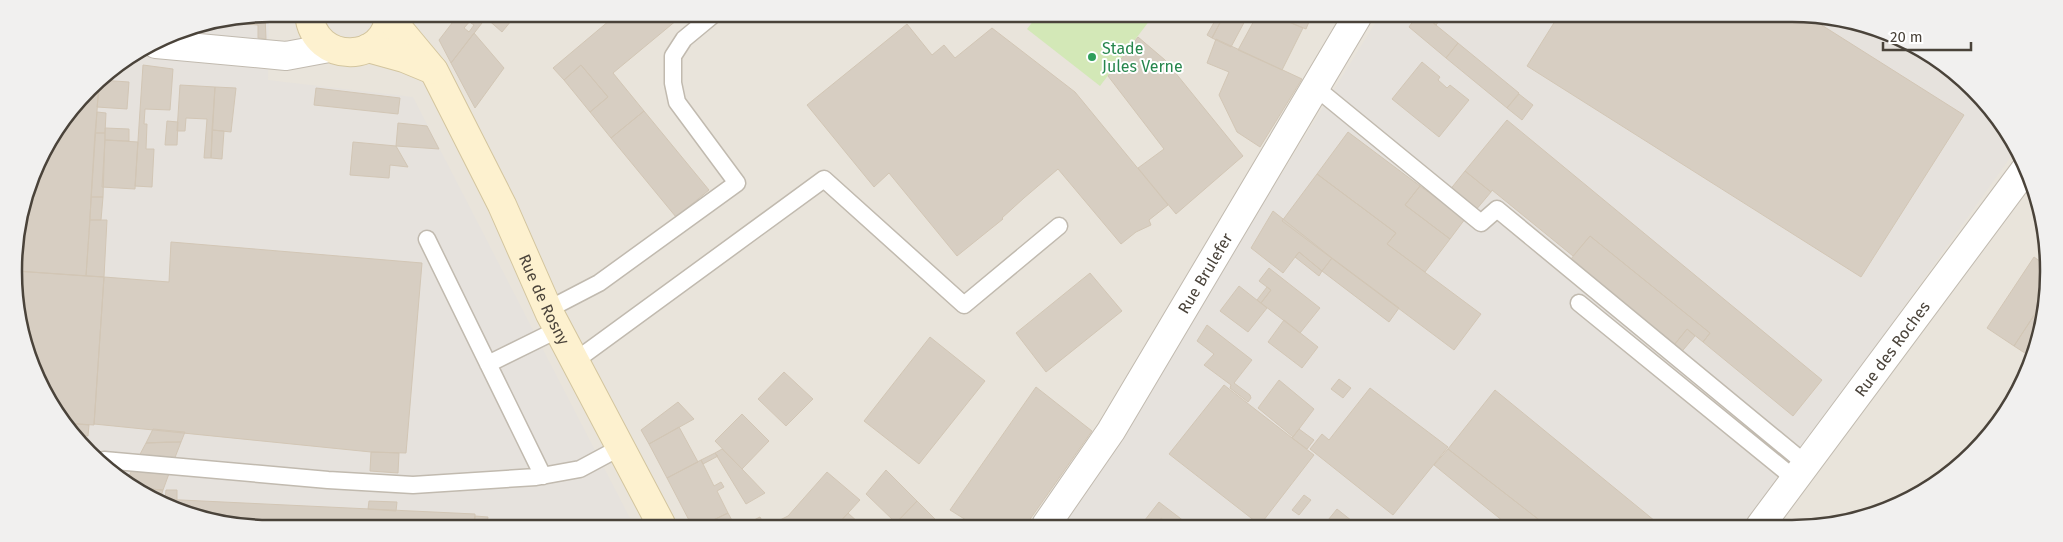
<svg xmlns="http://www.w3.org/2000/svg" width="2063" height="542" font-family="'Fira Sans',sans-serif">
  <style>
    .residential { fill: #e9e4db }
    .industrial { fill: #e6e2dd }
    .green { fill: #d3e8b7 }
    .building { fill: #d7cec2; stroke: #d2c6b5 }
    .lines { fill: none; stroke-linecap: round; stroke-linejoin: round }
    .lane-casing { stroke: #c1baaf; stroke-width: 19 }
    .street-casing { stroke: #c1baaf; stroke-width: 30 }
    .secondary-casing { stroke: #d3c59e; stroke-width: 30 }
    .lane { stroke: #fff; stroke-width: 16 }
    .street { stroke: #fff; stroke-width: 28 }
    .secondary { stroke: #fdf1cf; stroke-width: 28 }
    .leisure-dot { fill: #2e9e5b; stroke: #fff; stroke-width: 2 }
    .labels { text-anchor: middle; stroke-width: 4; stroke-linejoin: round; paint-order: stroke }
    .leisure-label { font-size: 16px; fill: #27864d; stroke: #fff; text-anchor: start }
    .street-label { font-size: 16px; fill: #4a433a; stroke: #fff }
    .rim { fill: none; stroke: #4a433a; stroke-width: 2.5 }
  </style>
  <rect width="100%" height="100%" fill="#f6f3ec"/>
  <path class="residential" d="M271,14L1842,19L1935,57L2006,128L2044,221V321L2015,399L1974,453L1906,502L1825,526L221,523L142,494L67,427L23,338L14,254L173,33Z"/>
  <path class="industrial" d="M269,14L268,80L413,97L633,524L221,523L142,494L67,427L23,338L14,254L40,157L101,78L173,33Z
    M1379,17L1842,19L1935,57L2006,128L2015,151L1747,526L1064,525Z"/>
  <path class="green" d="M1037,16H1153L1100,86L1027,29Z"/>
  <path class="building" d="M459,14L471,15V20L464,28L469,32L474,25L471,23L478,14H489L451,63L439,40Z
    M489,14L516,15L502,32L486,18Z
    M265,15L266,39L258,38V25L236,23V21Z
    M616,15H683L613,73L644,111L611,138L590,112L608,97L581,65L564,80L553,68Z
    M1217,17H1223L1212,38L1207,35Z
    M1223,17H1247L1231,47L1212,38Z
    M1256,17H1277L1303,28L1282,70L1238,50Z
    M1277,17H1311L1306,29Z
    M1416,17H1426L1458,43L1446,58L1409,27Z
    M1426,17H1442L1436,25Z
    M1557,18L1812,19L1964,115L1861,277L1527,66Z
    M907,24L932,55L944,45L955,58L992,28L1075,92L1168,205L1149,220L1151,225L1136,232L1121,244L1058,169L1024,198L1002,218L1003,219L957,256L889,173L874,187L807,105Z
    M474,33L504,68L475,108L451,63Z
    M1138,37L1165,60L1243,156L1176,214L1138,168L1164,149L1108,76Z
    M1216,39L1302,79L1260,147L1237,132L1219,95L1229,72L1207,63Z
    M1458,43L1519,93L1507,108L1446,58Z
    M1422,62L1440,77L1438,80L1447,88L1450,85L1469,100L1439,137L1392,99Z
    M143,65L173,69L170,110L145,109L144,124H147L146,149H154L152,187L135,186Z
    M581,65L608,97L590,112L564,80Z
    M100,80L129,82L127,109L97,107Z
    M99,81L86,276L16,271L14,254L40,157Z
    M180,85L215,87L211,158H204L207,119L186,118L185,131H177Z
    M215,87L236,88L231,132L212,130Z
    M316,88L400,98L398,114L314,105Z
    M1519,94L1533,105L1522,120L1507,108Z
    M644,111L709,190L676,217L611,138Z
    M97,112L106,113L105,133H95Z
    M1507,120L1822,380L1793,416L1703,342L1710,333L1590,236L1573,256L1492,190L1491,192L1465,171Z
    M167,121L178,122L177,145H165Z
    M398,123L427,126L439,149L396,146Z
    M105,128L129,129V141L105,140Z
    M212,130L224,131L222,159L211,158Z
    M1348,132L1420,186L1405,205L1450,239L1425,272L1387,244L1396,233L1317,174Z
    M95,133H105L103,197H91Z
    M105,140L138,142L135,189L102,187Z
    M353,142L396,146L408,167L390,165L389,178L350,175Z
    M1465,171L1491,192L1475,211L1449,191Z
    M1317,174L1396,233L1387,244L1481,314L1454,350L1282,221Z
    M1420,186L1465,219L1450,239L1405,205Z
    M91,197H103L101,220H90Z
    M1273,211L1332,258L1322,271L1299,252L1283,273L1251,248Z
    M90,220H107L104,277L86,276Z
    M1590,236L1710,333L1703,342L1687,329L1670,350L1566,265Z
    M171,242L422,263L406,453L371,452L94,424L104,277L169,282Z
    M1299,252L1322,271L1319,276L1295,257Z
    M2034,257L2044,264V300L2014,346L1987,328Z
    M1332,258L1399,308L1389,322L1322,271Z
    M1269,268L1320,308L1300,333L1261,303L1271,290L1259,281Z
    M16,271L104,277L94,425L64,423L23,338Z
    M1090,273L1122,311L1046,372L1016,333Z
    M1239,286L1267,308L1248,332L1220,311Z
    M1267,287L1271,290L1261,303L1257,300Z
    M2044,300V321L2031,357L2014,346Z
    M1284,320L1318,347L1302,368L1268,342Z
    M1207,325L1252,360L1234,383L1250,395L1251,398L1248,402L1230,388L1231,385L1204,365L1214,354L1197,341Z
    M1687,329L1695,336L1678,356L1670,350Z
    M930,337L985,381L919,464L864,421Z
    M784,372L813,399L786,426L758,399Z
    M1339,379L1351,388L1343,398L1331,389Z
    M1279,380L1314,409L1293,437L1258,408Z
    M1224,385L1314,455L1260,525L1169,454Z
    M1036,387L1092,431L1026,525H974L950,510Z
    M1370,388L1448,447L1393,515L1310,449L1322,434L1329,440Z
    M1495,390L1644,512L1661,526H1547L1448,449Z
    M678,402L694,419L649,444L641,430Z
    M742,414L769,441L742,469L715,441Z
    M65,423L89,425L88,436L75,435L67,427Z
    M679,427L698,462L667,478L649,444Z
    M153,429L184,432H185L181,442L146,443Z
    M1299,429L1314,440L1307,449L1292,438Z
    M167,442H181L174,460L138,458L146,443Z
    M722,449L742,469L765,493L746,504L715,453Z
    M1448,449L1547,526H1509L1434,465Z
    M371,452L399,453L398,473L370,471Z
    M715,453L718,456L703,464L701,460Z
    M138,458L174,460L163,490L136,488L127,480Z
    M701,460L714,486L721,482L724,487L717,491L728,513L705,524H691L667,478Z
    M886,470L917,501L896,523L866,494Z
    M827,472L860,500L838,524H772L788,516Z
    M136,488L163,490L160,500L142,494Z
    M166,490H177V500H165Z
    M1304,495L1311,500L1299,515L1292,510Z
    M160,499L475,514V516L474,524L221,523Z
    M369,501L397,502L396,511L368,509Z
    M917,501L941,525H898L896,523Z
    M1159,502L1189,525H1170L1161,518L1156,525H1141Z
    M1337,509L1357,525H1324Z
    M728,513L734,524H705Z
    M848,513L860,524H838Z
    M475,516L488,517L487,524H474Z
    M760,517L764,524H746Z"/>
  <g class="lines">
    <defs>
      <path id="lane" d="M1315,87L1481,223L1497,209L1806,464
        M427,239L543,476
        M1579,303L1795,479
        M549,309L599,283L737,183L677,102L673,83V56L684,39L713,15
        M575,361L824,179L964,305L1059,226
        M488,364L559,329
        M104,460L328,480L413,485L536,477L580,469L621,447"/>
      <g id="street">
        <path d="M156,44L286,56L329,48"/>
        <path id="s1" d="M1046,525L1111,431L1357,17"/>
        <path id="s2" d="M1760,526L2024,171"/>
      </g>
      <g id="secondary">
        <path d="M309,14C314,66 388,64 389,14"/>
        <path id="s3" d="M389,17L434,71L502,205L550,314L661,524"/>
        <path d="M368,48L404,58L433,70"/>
      </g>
    </defs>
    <use href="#lane" class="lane-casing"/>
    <use href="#street" class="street-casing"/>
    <use href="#secondary" class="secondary-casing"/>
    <use href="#lane" class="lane"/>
    <use href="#street" class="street"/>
    <use href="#secondary" class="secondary"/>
  </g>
  <circle class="leisure-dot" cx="1092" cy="57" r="5"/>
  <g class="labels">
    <g class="leisure-label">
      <text x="1102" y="54">Stade<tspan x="1102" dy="18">Jules Verne</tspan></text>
    </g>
    <g class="street-label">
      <text dy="6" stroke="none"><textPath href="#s1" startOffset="298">Rue Brulefer</textPath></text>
      <text dy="6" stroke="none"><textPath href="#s3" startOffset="324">Rue de Rosny</textPath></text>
      <text dy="6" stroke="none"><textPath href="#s2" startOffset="221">Rue des Roches</textPath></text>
    </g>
  </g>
  <path d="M0 0H2063V542H0ZM270 22H1792A248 248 0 0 1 2040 270V272A248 248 0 0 1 1792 520H270A248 248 0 0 1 22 272V270A248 248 0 0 1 270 22Z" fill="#f1f0ef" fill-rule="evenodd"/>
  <path class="rim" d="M270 22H1792A248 248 0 0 1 2040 270V272A248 248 0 0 1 1792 520H270A248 248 0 0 1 22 272V270A248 248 0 0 1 270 22Z"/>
  <path d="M1883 42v8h88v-8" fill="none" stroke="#4a433a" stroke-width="2.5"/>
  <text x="1890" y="42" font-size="15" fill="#4a433a" stroke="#ffffff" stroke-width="4" paint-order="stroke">20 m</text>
</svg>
